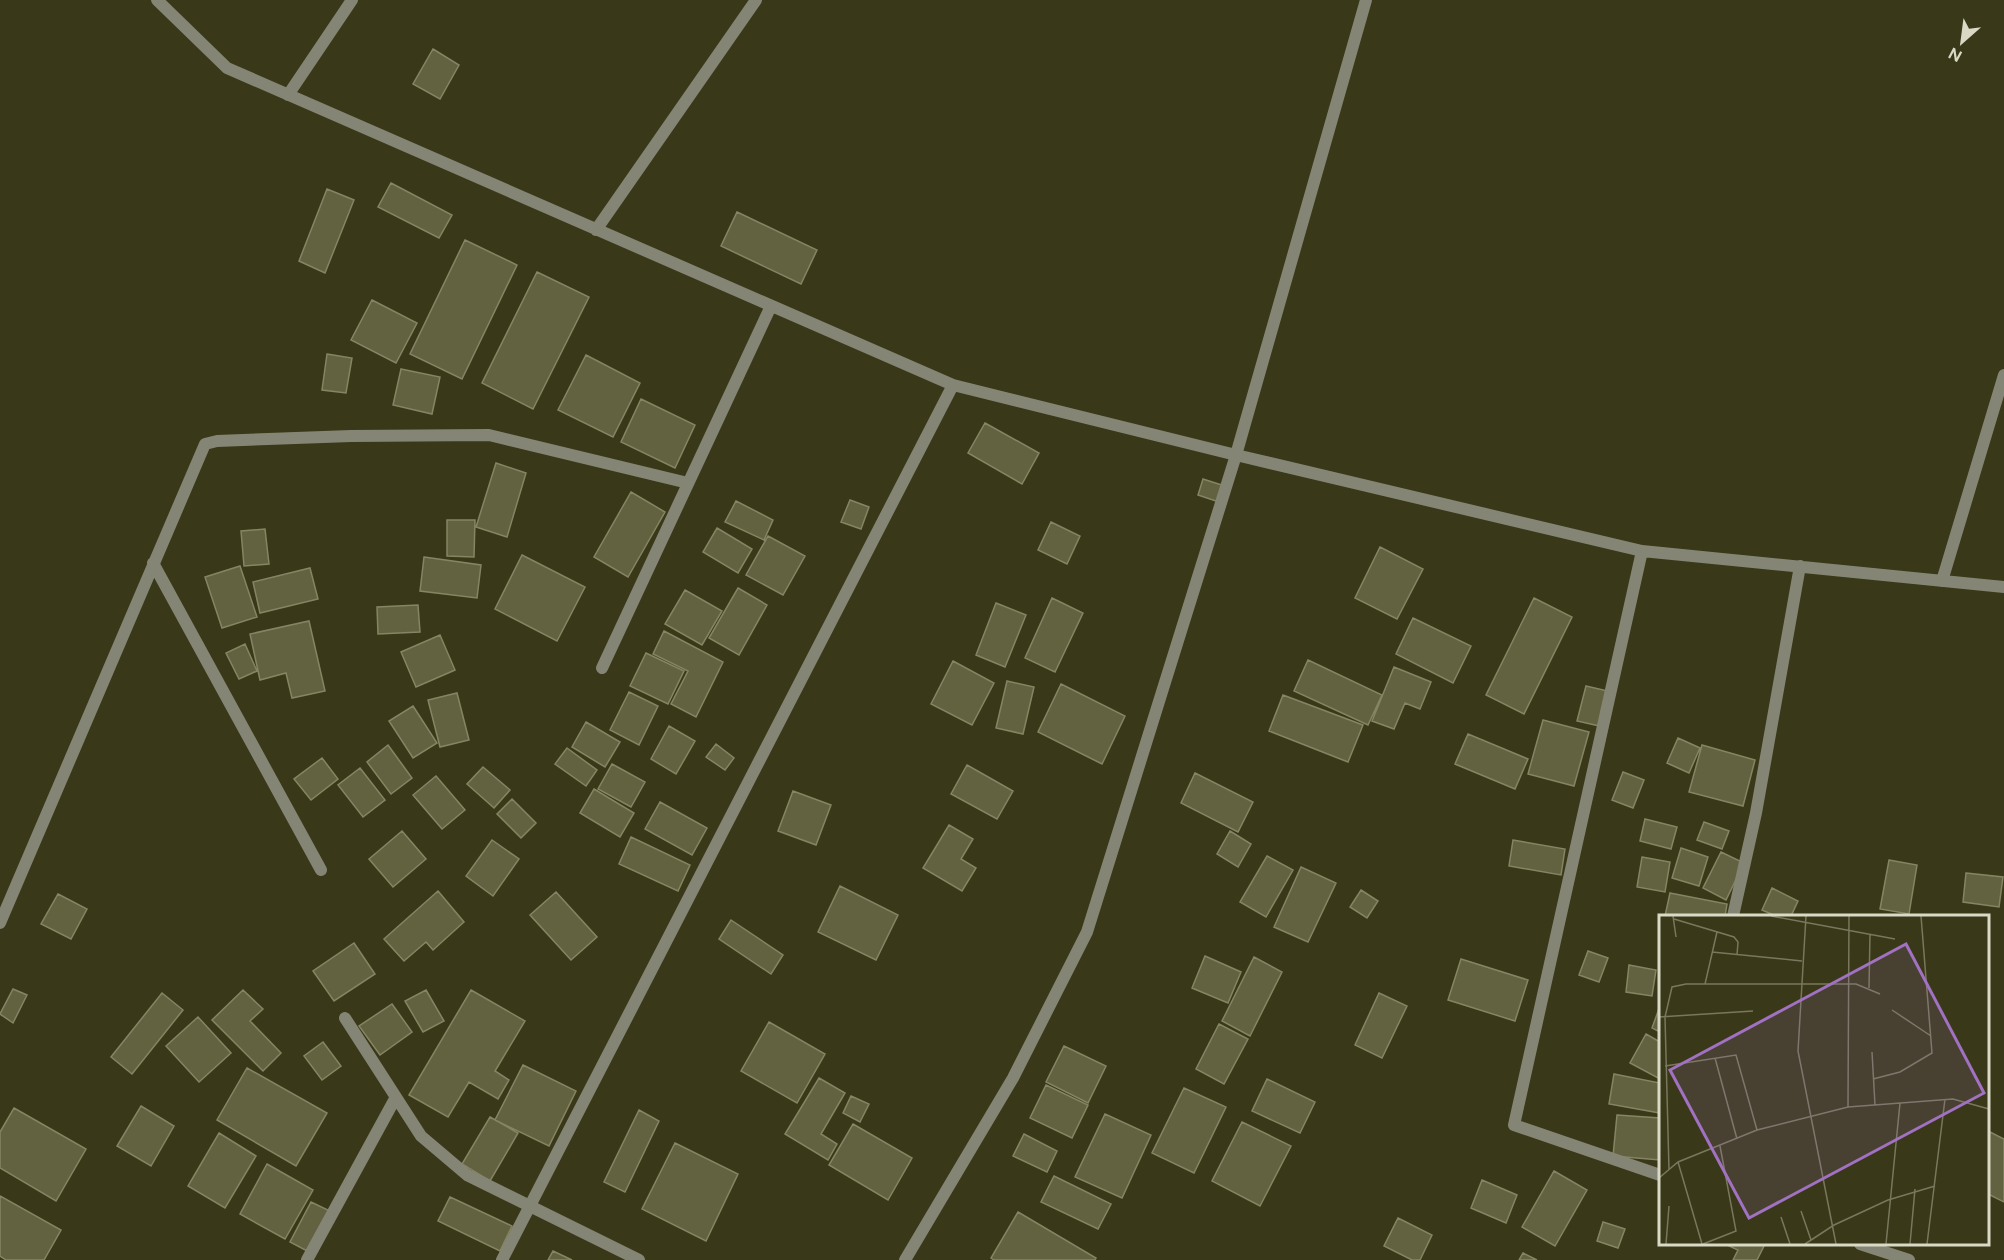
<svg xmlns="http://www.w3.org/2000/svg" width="2004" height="1260" font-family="Figtree,sans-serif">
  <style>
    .building { fill: #626240; stroke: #868563; stroke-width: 1.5 }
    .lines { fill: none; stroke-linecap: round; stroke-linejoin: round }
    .street { stroke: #858576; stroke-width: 12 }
    .inset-road { fill: none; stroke: #79785e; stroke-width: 1.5 }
    .view { fill: #a171c2; fill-opacity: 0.15; stroke: #a171c2; stroke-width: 3 }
    .inset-edge { fill: none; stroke: #d9d9c6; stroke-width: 3 }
  </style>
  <rect width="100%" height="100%" fill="#393818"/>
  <path class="building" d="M433,49L459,65L440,99L413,84Z
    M391,183L452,215L439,238L378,207Z
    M327,189L354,200L325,273L299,261Z
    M737,212L817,250L801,284L721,246Z
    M465,240L517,265L462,379L410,354Z
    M537,272L589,297L533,409L482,383Z
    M372,300L417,323L396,363L351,340Z
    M327,354L352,358L346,393L322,390Z
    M586,355L640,383L613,437L558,410Z
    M401,369L440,377L432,414L393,405Z
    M641,399L695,425L675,468L621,442Z
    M985,423L1039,453L1022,484L968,453Z
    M496,463L526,473L507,537L476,527Z
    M1203,479L1228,487L1222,503L1198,495Z
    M631,492L665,512L628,577L594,557Z
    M850,500L869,507L861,529L841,522Z
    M736,501L773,520L764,540L725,522Z
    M447,520H475L474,557L447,556Z
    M1051,522L1080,536L1067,564L1038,550Z
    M717,528L752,549L738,573L703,552Z
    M265,529L269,564L244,566L241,531Z
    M768,536L805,556L783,595L746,575Z
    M1380,547L1423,569L1397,619L1355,598Z
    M522,555L585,587L557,641L495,609Z
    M424,557L481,565L477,598L420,591Z
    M240,566L257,617L222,628L205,577Z
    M310,568L318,599L260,613L253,582Z
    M738,588L767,605L739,655L709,638Z
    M685,590L722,611L702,645L665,624Z
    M1052,598L1083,613L1055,672L1025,658Z
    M1534,598L1572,617L1524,714L1486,695Z
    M996,603L1026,615L1005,667L976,655Z
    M418,605L420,632L378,634L377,607Z
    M1413,618L1471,646L1453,683L1396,654Z
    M309,621L325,691L292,698L286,673L260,680L250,634Z
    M664,631L723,662L696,717L671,704L688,671L653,654Z
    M440,635L455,670L416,687L401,652Z
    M245,644L257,671L239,679L226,653Z
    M646,653L684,671L668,704L630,686Z
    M1308,660L1382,695L1368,725L1294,691Z
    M953,661L994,683L972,725L931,704Z
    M1394,667L1431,682L1420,709L1405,703L1394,729L1372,721Z
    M1007,681L1034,687L1023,734L996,728Z
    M1061,684L1125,716L1102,764L1038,732Z
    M1586,686L1612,692L1604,727L1577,721Z
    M629,692L658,706L639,745L610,730Z
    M457,693L469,740L440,747L428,700Z
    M1283,695L1363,725L1348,762L1269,731Z
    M413,706L437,743L413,758L389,721Z
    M1543,720L1589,732L1574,786L1528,774Z
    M586,722L620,742L605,767L572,747Z
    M669,726L695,741L676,774L651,759Z
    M1468,734L1528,759L1515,789L1455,764Z
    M1678,738L1700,748L1689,773L1667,763Z
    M716,744L734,758L725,770L706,757Z
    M388,745L412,778L391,794L367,762Z
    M1702,745L1755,760L1743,806L1689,792Z
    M567,748L597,770L586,786L555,764Z
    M322,758L338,779L311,800L294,779Z
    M612,764L645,782L631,807L598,789Z
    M967,765L1013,791L997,819L951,794Z
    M483,767L510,790L494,808L467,784Z
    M360,768L385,800L363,817L338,785Z
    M1623,772L1644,780L1633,808L1612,800Z
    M1195,773L1253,802L1238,832L1181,803Z
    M436,776L465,810L442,829L413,795Z
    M594,789L634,813L620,837L580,813Z
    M793,791L831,805L816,845L778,831Z
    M512,799L536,823L521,838L497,814Z
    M660,802L707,828L692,855L645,829Z
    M1645,819L1677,827L1671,849L1640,841Z
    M1704,822L1729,831L1722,849L1697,840Z
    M949,825L973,839L961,859L976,868L962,891L923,868Z
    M402,831L426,859L393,887L369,859Z
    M1230,831L1251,844L1238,867L1217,854Z
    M631,837L690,865L678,891L619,864Z
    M492,840L519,859L493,896L466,876Z
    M1513,840L1565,849L1561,875L1509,866Z
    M1681,848L1708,857L1699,886L1672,878Z
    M1721,852L1744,863L1726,900L1703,888Z
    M1267,856L1293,870L1266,917L1240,902Z
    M1642,857L1670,862L1665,892L1637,887Z
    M1889,860L1917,865L1909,914L1880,909Z
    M1301,867L1336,883L1308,942L1274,927Z
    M1966,873L2003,877L1999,907L1963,902Z
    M840,886L898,915L876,960L818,932Z
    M1772,888L1798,901L1791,916H1776L1762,910Z
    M1361,890L1378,901L1367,918L1350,907Z
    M438,891L464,922L433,950L426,942L404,961L384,939Z
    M556,892L597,937L571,960L530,915Z
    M1670,893L1727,904L1725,916H1665Z
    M58,894L87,909L71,939L41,924Z
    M731,920L783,955L771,974L719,939Z
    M354,943L375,974L334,1001L313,971Z
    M1588,951L1608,958L1599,982L1579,975Z
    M1205,956L1241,972L1228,1003L1192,988Z
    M1254,957L1282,972L1250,1036L1222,1021Z
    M1461,959L1528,980L1515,1021L1448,1000Z
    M1629,965L1656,970L1652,996L1626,992Z
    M13,989L27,995L13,1023L0,1014Z
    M243,990L263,1009L250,1021L281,1053L263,1071L212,1020Z
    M426,990L444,1021L423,1032L405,1001Z
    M471,990L525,1021L495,1071L509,1080L498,1099L469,1082L448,1117L409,1095Z
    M162,993L183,1010L132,1074L111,1057Z
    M1379,993L1407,1006L1382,1058L1355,1045Z
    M392,1004L412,1032L380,1055L359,1026Z
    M1660,1006V1032L1652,1028Z
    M198,1017L231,1053L199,1082L166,1046Z
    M769,1022L825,1054L797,1103L741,1071Z
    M1219,1024L1248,1039L1224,1084L1196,1069Z
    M1646,1034L1660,1042V1079L1630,1063Z
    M323,1042L341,1066L322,1080L304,1056Z
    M1064,1046L1106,1066L1088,1103L1046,1082Z
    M523,1065L576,1091L549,1146L495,1120Z
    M247,1068L327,1113L296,1166L217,1120Z
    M1614,1074L1660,1083V1113L1609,1104Z
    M819,1078L845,1093L821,1134L837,1144L828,1160L785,1134Z
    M1267,1079L1315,1102L1300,1133L1252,1111Z
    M1046,1085L1088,1105L1072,1138L1030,1118Z
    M1184,1088L1226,1107L1194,1173L1152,1153Z
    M851,1096L869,1104L860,1122L843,1113Z
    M141,1106L174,1126L151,1166L117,1146Z
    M14,1108L86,1149L56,1201L0,1168V1132Z
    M639,1110L659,1121L625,1192L604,1182Z
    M1105,1114L1151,1135L1122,1198L1075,1177Z
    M1617,1115L1660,1118V1160L1613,1156Z
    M490,1117L518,1133L490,1181L462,1164Z
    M1242,1122L1291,1146L1260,1206L1212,1181Z
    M853,1124L912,1158L888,1200L829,1165Z
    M1988,1131L2004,1139V1202L1988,1194Z
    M219,1133L256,1156L225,1208L188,1186Z
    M1024,1134L1057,1151L1047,1172L1013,1156Z
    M675,1143L738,1174L706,1241L642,1209Z
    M267,1164L313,1190L285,1239L240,1214Z
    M1554,1171L1587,1190L1555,1246L1522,1227Z
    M1054,1176L1111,1204L1098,1229L1041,1202Z
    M1482,1180L1517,1195L1506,1223L1471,1208Z
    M0,1196L61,1230L44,1260H6L0,1256Z
    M450,1197L512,1226L500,1251L438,1221Z
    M311,1202L330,1211L309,1252L290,1242Z
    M1018,1212L1096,1258L1095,1260H994L991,1258Z
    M1398,1218L1432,1235L1420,1260H1412L1384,1246Z
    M1603,1222L1625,1229L1618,1248L1597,1241Z
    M1725,1244H1765L1757,1260H1733L1738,1250Z
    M553,1251L572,1260H548Z
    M1523,1253L1537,1260H1519Z"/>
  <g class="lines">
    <path class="street" d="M157,0L227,68L953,385L1236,455L1642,551L2004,587
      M288,95L352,0
      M596,230L756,0
      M1642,551L1514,1125L1660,1175
      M153,563L321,870
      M1942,581L2004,375
      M602,668L771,306
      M1733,916L1756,813L1800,566
      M0,923L205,444L217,441L351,436L489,435L688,483
      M345,1018L421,1136L467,1175L639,1260
      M1860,1244L1909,1260
      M307,1260L396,1097
      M502,1260L953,385
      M905,1260L1013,1078L1087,932L1236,455L1366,0"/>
  </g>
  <g transform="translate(1659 915)">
    <rect width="330" height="330" fill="#393818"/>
    <path class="inset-road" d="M14,1L17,22M112,1L236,24M147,1L139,136L177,329M15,4L75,22L79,27L78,40M53,37L143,46M46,69L58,17M210,73L211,19M233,95L272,121M0,102L94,96M213,137L216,190M56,143L78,224M6,151L77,140L98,215M214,164L241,157L273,138L262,1M189,192L190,1M19,247L43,329M10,255L6,102L13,72L27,69H197L221,79M0,263L19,247L98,215L189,192L294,184L330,194M142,296L152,325M122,302L131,329M7,329L10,291M44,329L77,316L61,231M146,329L175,310L229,285L276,271M227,329L241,188M251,329L256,274M268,329L286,184"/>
    <path class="view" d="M247,29L325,178L90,303L11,155Z"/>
    <rect width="330" height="330" class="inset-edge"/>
  </g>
  <g transform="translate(1962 42) rotate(208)" stroke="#393818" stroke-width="4.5" paint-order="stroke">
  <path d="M0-4.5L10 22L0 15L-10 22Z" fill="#d9d9c6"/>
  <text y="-9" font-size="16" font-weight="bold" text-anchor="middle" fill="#d9d9c6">N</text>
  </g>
</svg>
